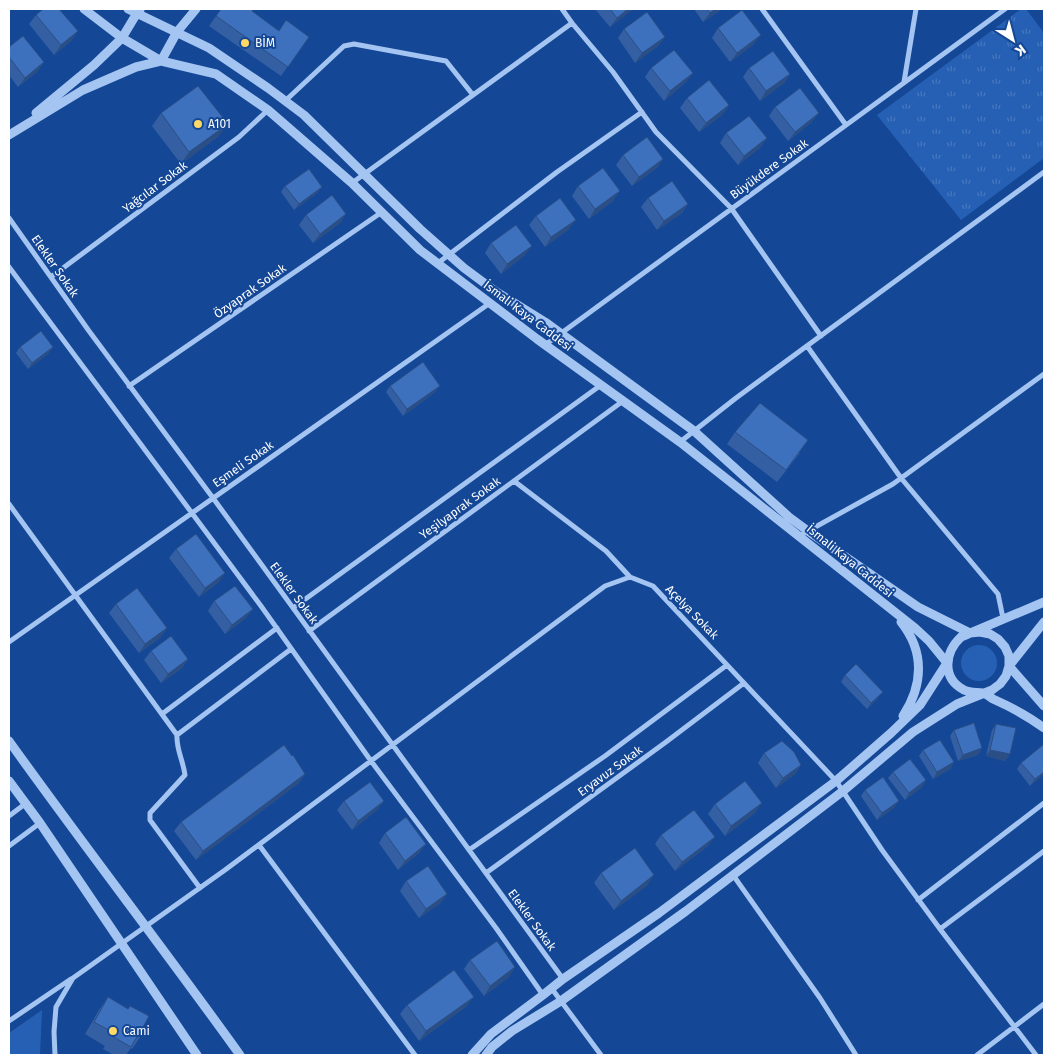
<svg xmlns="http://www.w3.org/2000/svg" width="1053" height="1064" font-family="'Fira Sans',sans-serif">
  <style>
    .grass { fill: #2660b4 }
    .park { fill: url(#park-tufts) }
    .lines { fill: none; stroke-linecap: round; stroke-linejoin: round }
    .minor { stroke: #a4c4f2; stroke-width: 5 }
    .tertiary { stroke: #a4c4f2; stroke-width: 9 }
    .wall { fill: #3460a3 }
    .shaded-wall { fill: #2b4e84 }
    .building { fill: #3d70bd; stroke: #2b4e84 }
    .poi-dot { fill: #ffd965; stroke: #144795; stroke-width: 2 }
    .labels { text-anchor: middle; stroke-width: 4; stroke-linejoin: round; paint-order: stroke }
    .poi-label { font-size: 12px; fill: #fff; stroke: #144795; text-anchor: start }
    .street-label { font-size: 12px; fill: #fff; stroke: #144795 }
  </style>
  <defs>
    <pattern id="park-tufts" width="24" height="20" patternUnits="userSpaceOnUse" patternTransform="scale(1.25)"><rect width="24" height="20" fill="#2660b4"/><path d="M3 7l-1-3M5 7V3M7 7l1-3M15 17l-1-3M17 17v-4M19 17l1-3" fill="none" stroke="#4778bf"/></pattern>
  </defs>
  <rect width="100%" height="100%" fill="#144795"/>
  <path class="grass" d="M961 663a18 18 0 1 1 36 0a18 18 0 1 1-36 0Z
    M42,1010L40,1055H9V1033Z"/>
  <path class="park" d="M1021,9H1026L1044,33V158L961,220L877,115Z"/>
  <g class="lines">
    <path class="minor" d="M762,9L846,125
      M572,23L613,72L656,132L731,208L821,336
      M904,82L916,9
      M285,101L344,46L354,44L446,61L473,95
      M352,183L572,23L562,9
      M9,218L89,331L213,498L563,979
      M438,263L557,172L642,112
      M9,267L261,606L371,761L496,928L543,995
      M51,277L239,137L268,110
      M545,345L1005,9
      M807,346L901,478L998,594L1003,618
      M129,386L382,212
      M680,442L736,398L1044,172
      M514,481L606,551L630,577L653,586L836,781L882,850L940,929L1036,1055
      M9,504L177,735
      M799,536L893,484L1044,374
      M293,608L601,385
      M309,631L623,401
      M9,642L490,303
      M162,714L277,628
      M9,816L25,804
      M259,845L415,1055
      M9,846L40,823
      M469,850L605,756L727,665
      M486,873L666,742L744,683
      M733,875L820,998L856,1055
      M200,888L150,820V813L185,775C183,760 176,749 177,735L291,649
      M918,900L1044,803
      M940,929L1044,851
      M552,989L601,1055
      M9,1021L71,979
      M55,1055L54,1032L56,1007L73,978L225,870L605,586L630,577
      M977,1055L1044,1004"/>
    <path class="tertiary" d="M84,9L122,38L161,61L216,74L268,110L352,183L420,250L537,339L680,442L915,628L929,641L947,663
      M128,9L209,48L268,88L304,115L420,229L464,268L495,291L545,322L694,431L789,517L808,531L918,607L970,633L980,632L990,634L998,639L1005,647L1009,656V666L1006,676L1000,684L992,690L957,704L913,732L843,791L686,911L561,1001L512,1031L492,1047L486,1055
      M36,113L94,65L122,38L137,13L140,10
      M9,135L83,90L136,67L161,61L177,32L196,9
      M1044,602L961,637C945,652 941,678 964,690C970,693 976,692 983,693C986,694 990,697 993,699C1011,707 1028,716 1044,728
      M901,622C925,652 923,685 903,716
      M1009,666L1044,622
      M1009,666L1044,706
      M9,741C84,846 164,949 240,1055
      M9,781L40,823L197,1055
      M472,1055L491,1034L543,995L563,979L659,913L836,781L891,733L920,705L947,663"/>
  </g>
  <path class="wall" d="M221,9L279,31L309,37L281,76L209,26Z
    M595,9H633L610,27Z
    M694,9H722L703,22Z
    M36,15L78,31L71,41L54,55L29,24Z
    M718,28L754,44L730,62L712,38Z
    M624,29L665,37L658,46L635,63L618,38Z
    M9,47L44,62L37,72L18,87L9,75Z
    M651,68L693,73L686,82L664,101L645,77Z
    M749,68L790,74L784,83L760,101L743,77Z
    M687,98L729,105L722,115L699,132L680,108Z
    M775,107L812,122L788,141L769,116Z
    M161,113L219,136L181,164L152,126Z
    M726,133L767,138L760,148L738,165L720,143Z
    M623,155L663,159L657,168L632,186L616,165Z
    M285,186L322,187L317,193L294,210L281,192Z
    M578,186L613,201L589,219L572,196Z
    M648,198L688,204L682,213L657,230L641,207Z
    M346,214L340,223L313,243L299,225L306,215Z
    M536,216L569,229L545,247L529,225Z
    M491,243L525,255L501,274L485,253Z
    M20,347H53L48,354L28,369L16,353Z
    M390,386H440L435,392L403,416L386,392Z
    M735,432L800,453L777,482L727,444Z
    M176,549L219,582L199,597L169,558Z
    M214,601L253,609L246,618L225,634L208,611Z
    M116,604L167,628L160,638L139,653L109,613Z
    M151,651L188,659L182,668L161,683L144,660Z
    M845,675L878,698L867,709L841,682Z
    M996,724L1010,754L1005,761L986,756L992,730Z
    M954,730L982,748L978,755L958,761L950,736Z
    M1044,744V774L1030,786L1017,769L1021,763Z
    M923,750L954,762L950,769L933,779L919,756Z
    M764,753L801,765L795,774L776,788L758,763Z
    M893,772L926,780L922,787L905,800L888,778Z
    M305,774L299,783L196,860L174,831L181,822Z
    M865,790L895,807L877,820L861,796Z
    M344,801H384L377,810L352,830L337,810Z
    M715,804L755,813L725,836L708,814Z
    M385,833L426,844L419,853L398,870L379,843Z
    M661,835L708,846L675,871L655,844Z
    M601,873L648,885L614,910L594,883Z
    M406,881L441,903L419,918L400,891Z
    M470,960L509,977L484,996L464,969Z
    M108,997L142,1029L141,1036L132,1049L131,1048L126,1055H114L103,1049L105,1046L85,1034L99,1010Z
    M407,1005L467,1006L419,1041L400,1014Z"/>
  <path class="shaded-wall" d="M628,9H633L610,27L617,18Z
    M715,9H722L703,22L710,13Z
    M78,31L71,41L54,55L61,45Z
    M761,35L754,44L730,62L737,53Z
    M665,37L658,46L635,63L642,53Z
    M44,62L37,72L18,87L25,78Z
    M693,73L686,82L664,101L670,91Z
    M790,74L784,83L760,101L766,91Z
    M729,105L722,115L699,132L706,123Z
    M819,113L812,122L788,141L795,132Z
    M228,124L219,136L181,164L189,152Z
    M767,138L760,148L738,165L744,156Z
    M663,159L657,168L632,186L639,177Z
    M322,187L317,193L294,210L299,204Z
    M620,191L613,201L589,219L595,209Z
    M688,204L682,213L657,230L664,221Z
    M346,214L340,223L313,243L320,234Z
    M576,220L569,229L545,247L551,237Z
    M532,246L525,255L501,274L507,264Z
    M53,347L48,354L28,369L32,363Z
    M440,386L435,392L403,416L407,409Z
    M225,573L219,582L199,597L205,588Z
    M253,609L246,618L225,634L232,625Z
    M167,628L160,638L139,653L145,644Z
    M188,659L182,668L161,683L168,674Z
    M883,692L878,698L867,709L871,703Z
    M982,748L978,755L958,761L963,755Z
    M990,750L1010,754L1005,761L986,756Z
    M954,762L950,769L933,779L937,772Z
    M801,765L795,774L776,788L783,778Z
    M1044,772V774L1030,786L1035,779Z
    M305,774L299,783L196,860L203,851Z
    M926,780L922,787L905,800L909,793Z
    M384,801L377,810L352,830L358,821Z
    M899,801L895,807L877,820L882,813Z
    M762,803L755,813L725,836L731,826Z
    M715,837L708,846L675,871L682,862Z
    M426,844L419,853L398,870L405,861Z
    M654,875L648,885L614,910L621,901Z
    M447,894L441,903L419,918L426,909Z
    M515,967L509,977L484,996L490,986Z
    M474,997L467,1006L419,1041L426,1031Z"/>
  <path class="building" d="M43,9H59L78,31L61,45L36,15Z
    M221,9H253L252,11L279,31L286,20L309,37L288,67L216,16Z
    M610,9H628L617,18Z
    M707,9H715L710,13Z
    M742,10L761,35L737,53L718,28Z
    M647,12L665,37L642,53L624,29Z
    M23,36L44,62L25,78L9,57V47Z
    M674,50L693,73L670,91L651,68Z
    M773,51L790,74L766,91L749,68Z
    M709,80L729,105L706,123L687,98Z
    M198,86L228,124L189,152L161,113Z
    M800,88L819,113L795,132L775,107Z
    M749,116L767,138L744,156L726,133Z
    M647,137L663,159L639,177L623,155Z
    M603,168L620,191L595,209L578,186Z
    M309,169L322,187L299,204L285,186Z
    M672,181L688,204L664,221L648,198Z
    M332,195L346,214L320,234L306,215Z
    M560,198L576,220L551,237L536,216Z
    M516,225L532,246L507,264L491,243Z
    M41,331L53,347L32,363L20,347Z
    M423,362L440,386L407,409L390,386Z
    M760,403L808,440L786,470L735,432Z
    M196,534L225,573L205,588L176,549Z
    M235,586L253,609L232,625L214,601Z
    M137,588L167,628L145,644L116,604Z
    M171,636L188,659L168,674L151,651Z
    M856,664L883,692L871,703L845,675Z
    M974,723L982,748L963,755L954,730Z
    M996,724L1016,728L1010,754L990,750Z
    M940,740L954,762L937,772L923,750Z
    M782,741L794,752L801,765L783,778L764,753Z
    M1044,744V772L1035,779L1021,763Z
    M284,745L292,756L293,755L305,774L203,851L181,822Z
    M910,759L926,780L909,793L893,772Z
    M883,777L899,801L882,813L865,790Z
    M745,781L762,803L731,826L715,804Z
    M370,782L384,801L358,821L344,801Z
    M694,810L715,837L682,862L661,835Z
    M406,817L426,844L405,861L385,833Z
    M635,848L654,875L621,901L601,873Z
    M428,866L447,894L426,909L406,881Z
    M497,941L515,967L490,986L470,960Z
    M454,970L474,997L426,1031L407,1005Z
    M108,997L128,1009L130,1006L149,1016L142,1029L144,1031L141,1036L138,1035L131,1047L112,1036L114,1033L94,1022Z"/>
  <g class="poi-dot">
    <circle cx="245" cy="43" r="5"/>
    <circle cx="198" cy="124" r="5"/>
    <circle cx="113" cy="1031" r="5"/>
  </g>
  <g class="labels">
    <g class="poi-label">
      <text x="255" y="47">BİM</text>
      <text x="208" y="128">A101</text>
      <text x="123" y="1035">Cami</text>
    </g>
    <g class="street-label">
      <text transform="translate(769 169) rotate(-36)" y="4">Büyükdere Sokak</text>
      <text transform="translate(155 187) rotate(-37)" y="4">Yağcılar Sokak</text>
      <text transform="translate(55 266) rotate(55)" y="4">Elekler Sokak</text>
      <text transform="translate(250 291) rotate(-35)" y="4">Özyaprak Sokak</text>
      <text transform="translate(528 316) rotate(37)" y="4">İsmali Kaya Caddesi</text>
      <text transform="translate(243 464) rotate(-35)" y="4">Eşmeli Sokak</text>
      <text transform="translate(460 508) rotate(-36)" y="4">Yeşilyaprak Sokak</text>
      <text transform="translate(850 561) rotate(39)" y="4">İsmali Kaya Caddesi</text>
      <text transform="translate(294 593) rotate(54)" y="4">Elekler Sokak</text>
      <text transform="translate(692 612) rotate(46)" y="4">Açelya Sokak</text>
      <text transform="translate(610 771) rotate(-36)" y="4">Eryavuz Sokak</text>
      <text transform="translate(532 920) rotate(54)" y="4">Elekler Sokak</text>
    </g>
  </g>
  <rect width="1053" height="1064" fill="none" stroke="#ffffff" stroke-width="20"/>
  <g transform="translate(1013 40) rotate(144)" stroke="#144795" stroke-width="4" paint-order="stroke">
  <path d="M0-4L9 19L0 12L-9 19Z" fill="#ffffff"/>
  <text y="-8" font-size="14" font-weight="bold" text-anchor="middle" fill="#ffffff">K</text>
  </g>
</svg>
